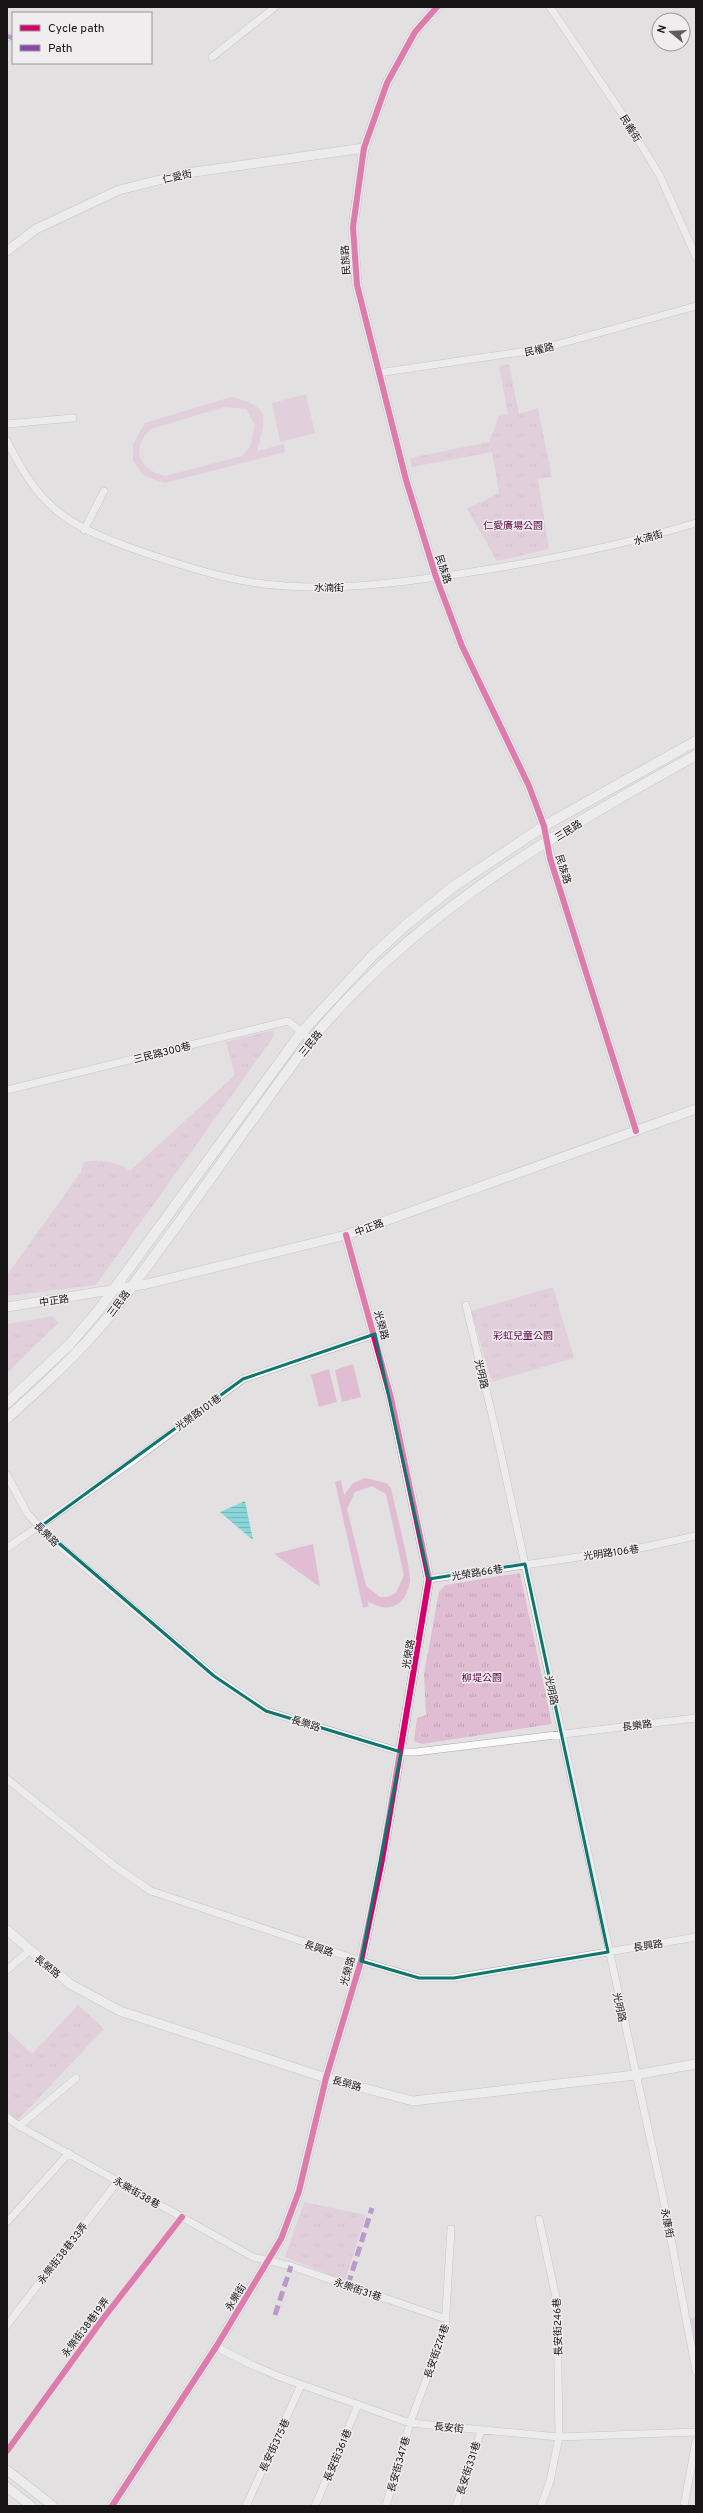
<svg xmlns="http://www.w3.org/2000/svg" width="703" height="2513" font-family="Overpass,'Noto Sans TC',sans-serif">
  <style>
    .park { fill: url(#park-tufts) }
    .garden { fill: #e1bdd3; fill-rule: evenodd }
    .water { fill: url(#water-rules) }
    .lines { fill: none; stroke-linecap: round; stroke-linejoin: round }
    .minor-casing { stroke: #a9a7a8; stroke-width: 8 }
    .tertiary-casing { stroke: #a9a7a8; stroke-width: 10 }
    .secondary-casing { stroke: #a9a7a8; stroke-width: 11 }
    .minor { stroke: #fbfafa; stroke-width: 7 }
    .tertiary { stroke: #fbfafa; stroke-width: 9 }
    .secondary { stroke: #fbfafa; stroke-width: 10 }
    .quiet { stroke: #8e44ad; stroke-width: 5; stroke-dasharray: 10 5; stroke-linecap: butt }
    .cycleway-casing { stroke: #f0edef; stroke-width: 8 }
    .cycleway { stroke: #d6006c; stroke-width: 6 }
    .marked { fill: none; stroke: #0f766e; stroke-width: 3; stroke-linejoin: round }
    .labels { text-anchor: middle; stroke-width: 3; stroke-linejoin: round; paint-order: stroke }
    .street-label { font-size: 10px; fill: #161415; stroke: #f0edef }
    .park-label { font-size: 10px; fill: #5a0443; stroke: #f0edef }
  </style>
  <defs>
    <pattern id="park-tufts" width="24" height="20" patternUnits="userSpaceOnUse"><rect width="24" height="20" fill="#e1bdd3"/><path d="M3 7l-1-3M5 7V3M7 7l1-3M15 17l-1-3M17 17v-4M19 17l1-3" fill="none" stroke="#c0a2b4"/></pattern>
    <pattern id="water-rules" width="6" height="5" patternUnits="userSpaceOnUse"><rect width="6" height="5" fill="#88d5da"/><path d="M0 2.5h6" fill="none" stroke="#75b6ba"/></pattern>
  </defs>
  <rect width="100%" height="100%" fill="#e2e0e1"/>
  <path class="park" d="M509,364L519,414L538,408L552,477L538,479L549,549L497,561L467,509L499,493L492,452L412,467L410,458L489,442L499,416L508,414L499,366Z
    M273,1030L274,1036L96,1285L7,1296V1275L81,1172L83,1163C95,1158 120,1162 130,1171L235,1075L226,1042Z
    M553,1287L574,1358L492,1382L471,1311Z
    M53,1316L58,1323L7,1373V1324Z
    M520,1573L552,1724L422,1744L414,1741L417,1718L426,1715L424,1674L439,1592L445,1585Z
    M78,2005L104,2029L17,2121L7,2111V2030L32,2054Z
    M304,2202L366,2215L345,2281L285,2257Z
    M696,2317V2371L687,2319Z"/>
  <path class="garden" d="M306,394L315,433L280,442L272,403Z
    M231,397C271,406 266,417 257,451L284,444L285,452L165,483L158,481L143,475L133,461V444L145,423ZM224,407L246,409L255,425L250,447L242,456L165,476C139,470 130,448 151,429Z
    M353,1364L361,1397L342,1402L335,1370Z
    M329,1369L337,1402L319,1407L311,1375Z
    M365,1478L386,1483L391,1488C394,1504 412,1572 410,1582C405,1607 388,1614 367,1601L369,1606L363,1608L335,1482L341,1480L344,1495L353,1483ZM372,1486L386,1494L404,1575L396,1593L387,1597H380L366,1586L347,1509L355,1492Z
    M313,1544L320,1587L274,1554Z"/>
  <path class="water" d="M245,1501L253,1540L220,1512Z"/>
  <g class="lines">
    <defs>
      <path id="minor" d="M550,7L625,118L660,176L696,257
        M7,36L13,38
        M212,57L275,7
        M378,373L541,349L696,306
        M7,424L73,418
        M7,441C44,517 75,528 151,555C193,569 241,584 286,586C346,590 405,582 465,573C543,561 620,546 696,523
        M84,530L104,491
        M7,1090L288,1021L311,1040
        M466,1305L497,1436L663,2197L696,2371
        M7,1475L27,1513L49,1537L214,1676L266,1711L401,1752H416L696,1718
        M7,1548L133,1461L243,1379L375,1334
        M429,1579L640,1548L696,1536
        M7,1779L116,1867L151,1891L361,1961L419,1978H454L696,1937
        M7,1970L29,1951
        M7,2117L19,2126L253,2257L291,2266L446,2319
        M19,2126L76,2078
        M539,2219L557,2302L559,2437L550,2481L541,2506
        M7,2222L69,2153
        M7,2325L118,2181
        M216,2347L250,2364L280,2377L410,2423L559,2437L696,2432
        M7,2451L102,2320L182,2217
        M246,2506L301,2385
        M315,2506L358,2405
        M386,2506L410,2423L445,2329L451,2229
        M456,2506L481,2431
        M684,2506L696,2441"/>
      <path id="tertiary" d="M437,7L415,32L387,83L364,148L353,227L357,285L406,480L436,577L462,646L529,786L544,826L550,858L636,1131
        M7,251L36,229L119,190L187,173L364,148
        M7,1307L147,1284L346,1235L696,1109
        M7,1930L70,1984L120,2011L326,2078L413,2101L635,2075L696,2064
        M7,2470L53,2506
        M7,2487L31,2506
        M112,2506L216,2347L281,2239L299,2191L326,2078L361,1961L382,1860L429,1579L391,1398L346,1235"/>
      <path id="secondary" d="M7,1403L69,1345L98,1311L301,1033L372,956L406,925L454,886L544,826L696,741
        M7,1418C43,1386 79,1353 110,1315C157,1255 201,1192 245,1130C267,1100 288,1069 311,1040C417,911 553,835 696,755"/>
    </defs>
    <use href="#minor" class="minor-casing"/>
    <use href="#tertiary" class="tertiary-casing"/>
    <use href="#secondary" class="secondary-casing"/>
    <use href="#minor" class="minor"/>
    <use href="#tertiary" class="tertiary"/>
    <use href="#secondary" class="secondary"/>
    <path class="quiet" d="M7,36L13,38
      M348,2285L372,2208
      M275,2315L291,2266"/>
    <defs>
      <path id="cycleway" d="M437,7L415,32L387,83L364,148L353,227L357,285L406,480L436,577L462,646L529,786L544,826L550,858L636,1131
        M7,2451L102,2320L182,2217
        M112,2506L216,2347L281,2239L299,2191L326,2078L361,1961L382,1860L429,1579L391,1398L346,1235"/>
    </defs>
    <use href="#cycleway" class="cycleway-casing"/>
    <use href="#cycleway" class="cycleway"/>
  </g>
  <path d="M0 0H703V2513H0ZM375,1334L429,1579L525,1564L608,1952L454,1978H419L361,1961L401,1752L266,1711L214,1676L40,1527L243,1379Z" fill="#e2e0e1" fill-opacity=".55" fill-rule="evenodd"/>
  <path class="marked" d="M375,1334L429,1579L525,1564L608,1952L454,1978H419L361,1961L401,1752L266,1711L214,1676L40,1527L243,1379Z"/>
  <g class="labels">
    <g class="street-label">
      <text transform="translate(631 128) rotate(58)" y="4">民義街</text>
      <text transform="translate(177 176) rotate(-12)" y="4">仁愛街</text>
      <text transform="translate(345 260) rotate(-94)" y="4">民族路</text>
      <text transform="translate(539 349) rotate(-12)" y="4">民權路</text>
      <text transform="translate(648 537) rotate(-16)" y="4">水湳街</text>
      <text transform="translate(444 569) rotate(72)" y="4">民族路</text>
      <text x="329" y="591">水湳街</text>
      <text transform="translate(568 830) rotate(-32)" y="4">三民路</text>
      <text transform="translate(564 869) rotate(73)" y="4">民族路</text>
      <text transform="translate(310 1043) rotate(-51)" y="4">三民路</text>
      <text transform="translate(162 1052) rotate(-14)" y="4">三民路300巷</text>
      <text transform="translate(369 1227) rotate(-20)" y="4">中正路</text>
      <text transform="translate(54 1300) rotate(-9)" y="4">中正路</text>
      <text transform="translate(118 1303) rotate(-53)" y="4">三民路</text>
      <text transform="translate(382 1325) rotate(75)" y="4">光榮路</text>
      <text transform="translate(482 1374) rotate(77)" y="4">光明路</text>
      <text transform="translate(198 1412) rotate(-36)" y="4">光榮路101巷</text>
      <text transform="translate(47 1534) rotate(45)" y="4">長樂路</text>
      <text transform="translate(611 1552) rotate(-8)" y="4">光明路106巷</text>
      <text transform="translate(477 1572) rotate(-9)" y="4">光榮路66巷</text>
      <text transform="translate(408 1654) rotate(-80)" y="4">光榮路</text>
      <text transform="translate(552 1690) rotate(78)" y="4">光明路</text>
      <text transform="translate(306 1723) rotate(17)" y="4">長樂路</text>
      <text transform="translate(637 1725) rotate(-7)" y="4">長樂路</text>
      <text transform="translate(648 1945) rotate(-9)" y="4">長興路</text>
      <text transform="translate(319 1948) rotate(18)" y="4">長興路</text>
      <text transform="translate(48 1966) rotate(39)" y="4">長榮路</text>
      <text transform="translate(347 1971) rotate(-74)" y="4">光榮路</text>
      <text transform="translate(620 2007) rotate(78)" y="4">光明路</text>
      <text transform="translate(347 2083) rotate(15)" y="4">長榮路</text>
      <text transform="translate(137 2192) rotate(30)" y="4">永樂街38巷</text>
      <text transform="translate(668 2223) rotate(79)" y="4">永康街</text>
      <text transform="translate(62 2253) rotate(-52)" y="4">永樂街38巷33弄</text>
      <text transform="translate(358 2289) rotate(19)" y="4">永樂街31巷</text>
      <text transform="translate(235 2297) rotate(-58)" y="4">永樂街</text>
      <text transform="translate(85 2327) rotate(-53)" y="4">永樂街38巷19弄</text>
      <text transform="translate(557 2327) rotate(-92)" y="4">長安街246巷</text>
      <text transform="translate(436 2351) rotate(-71)" y="4">長安街274巷</text>
      <text transform="translate(449 2427) rotate(6)" y="4">長安街</text>
      <text transform="translate(274 2445) rotate(-65)" y="4">長安街375巷</text>
      <text transform="translate(337 2455) rotate(-67)" y="4">長安街361巷</text>
      <text transform="translate(398 2464) rotate(-74)" y="4">長安街347巷</text>
      <text transform="translate(468 2468) rotate(-72)" y="4">長安街331巷</text>
    </g>
    <g class="park-label">
      <text x="513" y="529">仁愛廣場公園</text>
      <text x="523" y="1339">彩虹兒童公園</text>
      <text x="482" y="1681">柳堤公園</text>
    </g>
  </g>
  <rect width="703" height="2513" fill="none" stroke="#161415" stroke-width="16"/>
  <rect x="12" y="12" width="140" height="52" fill="#f0edef" stroke="#999698"/>
  <rect x="20" y="25" width="20" height="6" fill="#d6006c" stroke="#999698"/>
  <text x="48" y="32" font-size="12" fill="#161415">Cycle path</text>
  <rect x="20" y="45" width="20" height="6" fill="#8e44ad" stroke="#999698"/>
  <text x="48" y="52" font-size="12" fill="#161415">Path</text>
  <g transform="translate(671 32) rotate(288)"><circle r="19" fill="#f0edef" stroke="#999698"/>
  <path d="M0-3L7 15L0 10L-7 15Z" fill="#5d5b5c"/>
  <text y="-6" font-size="11" font-weight="bold" text-anchor="middle" fill="#161415">N</text>
  </g>
</svg>
